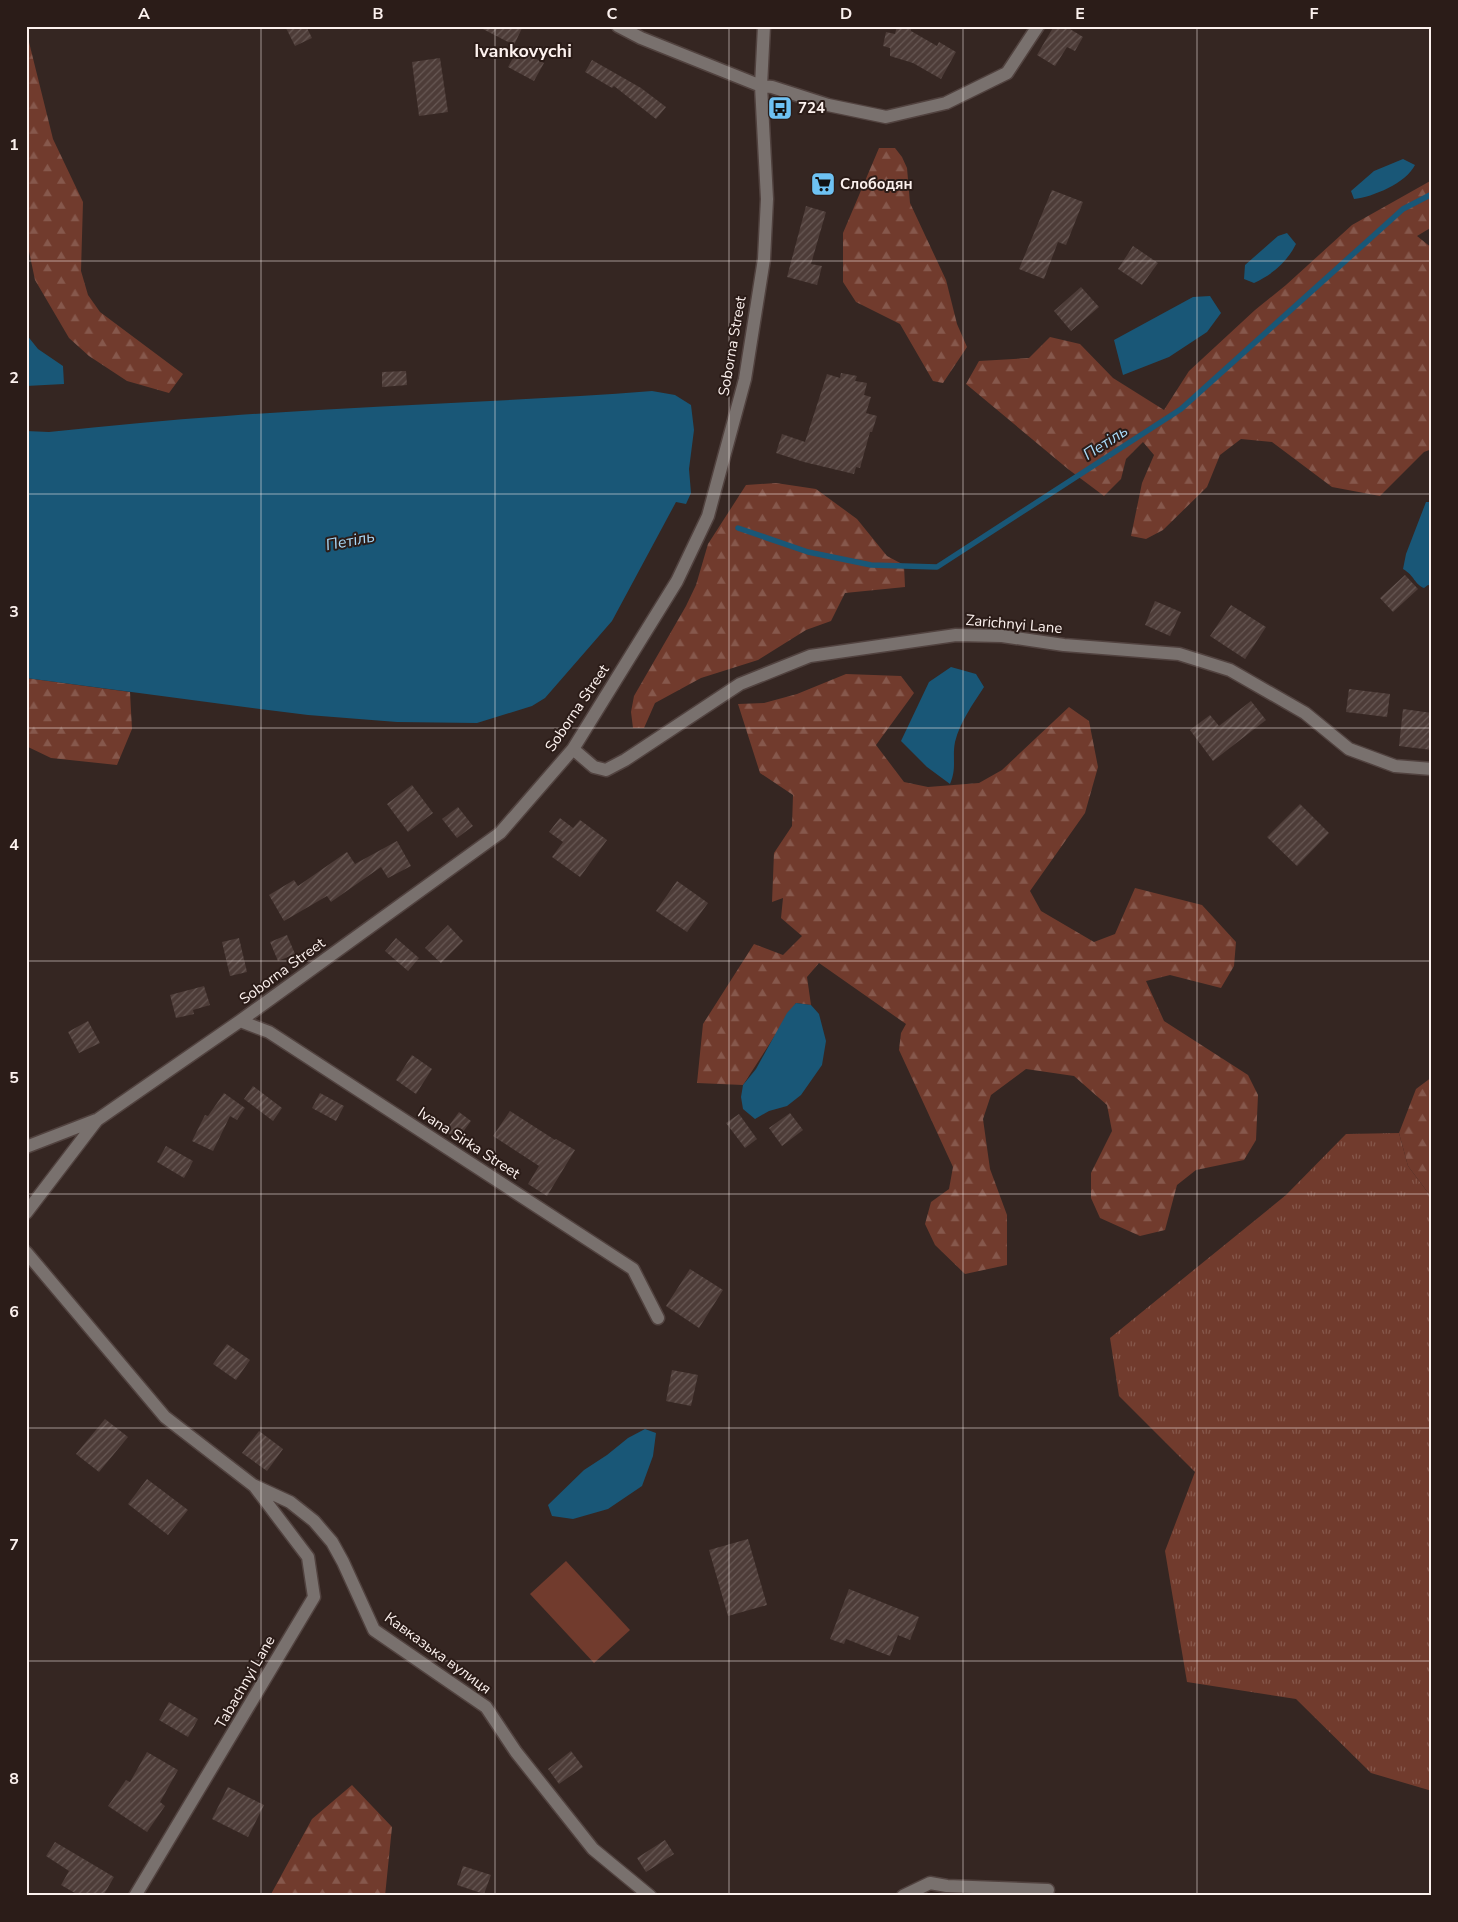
<svg xmlns="http://www.w3.org/2000/svg" width="1458" height="1922" font-family="'Nunito Sans',sans-serif">
  <style>
    .grass { fill: url(#grass-tufts) }
    .forest { fill: url(#forest-firs) }
    .green { fill: #713b2d }
    .water { fill: #195777 }
    .lines { fill: none; stroke-linecap: round; stroke-linejoin: round }
    .stream { stroke: #195777; stroke-width: 5.5 }
    .building { fill: url(#building-hatch) }
    .minor-casing { stroke: #51423f; stroke-width: 15 }
    .minor { stroke: #79716e; stroke-width: 12 }
    .grid { fill: none; stroke: #fcf1ee; stroke-width: 1; stroke-opacity: 0.55 }
    .labels { text-anchor: middle; stroke-width: 4; stroke-linejoin: round; paint-order: stroke }
    .poi-label { font-size: 15px; font-weight: bold; fill: #fcf1ee; stroke: #2b1c18; text-anchor: start }
    .street-label { font-size: 15px; fill: #fcf1ee; stroke: #2b1c18 }
    .water-label { font-size: 16px; font-style: italic; fill: #a8d9f8; stroke: #2b1c18 }
    .quarter-label { font-size: 18px; font-weight: bold; fill: #fcf1ee; stroke: #2b1c18 }
    .neatline { fill: none; stroke: #fcf1ee; stroke-width: 2 }
    .grid-label { font-size: 16px; text-anchor: middle; font-weight: bold; fill: #fcf1ee }
  </style>
  <defs>
    <pattern id="grass-tufts" width="24" height="20" patternUnits="userSpaceOnUse" patternTransform="scale(1.25)"><rect width="24" height="20" fill="#713b2d"/><path d="M3 7l-1-3M5 7V3M7 7l1-3M15 17l-1-3M17 17v-4M19 17l1-3" fill="none" stroke="#86584c"/></pattern>
    <pattern id="forest-firs" width="22" height="20" patternUnits="userSpaceOnUse" patternTransform="scale(1.25)"><rect width="22" height="20" fill="#713b2d"/><path d="M5 1l3.5 6h-7zM16 11l3.5 6h-7z" fill="#86584c"/></pattern>
    <pattern id="building-hatch" width="6" height="6" patternUnits="userSpaceOnUse" patternTransform="scale(1.25)"><rect width="6" height="6" fill="#4d3c38"/><path d="M-1 1l2-2M0 6l6-6M5 7l2-2" fill="none" stroke="#685955"/></pattern>
  </defs>
  <rect width="100%" height="100%" fill="#352622"/>
  <path class="grass" d="M1399,1133L1408,1166L1432,1198V1791L1371,1773L1296,1699L1187,1682L1165,1551L1195,1472L1119,1396L1110,1338L1286,1195L1346,1134Z"/>
  <path class="forest" d="M26,30L53,139L83,202L81,271L88,295L100,312L183,374L169,393L127,381L89,356L69,338L35,280L26,237Z
    M879,148H895L902,157L907,168L910,203L946,280L957,324L967,347L943,383L933,381L900,324L856,302L843,282V233Z
    M1432,180V227L1417,236L1432,248V449L1424,452L1380,496L1332,487L1272,442L1241,439L1220,455L1207,487L1163,530L1146,539L1131,536L1142,483L1154,455L1143,442L1126,459L1121,479L1104,496L1068,469L966,384L979,361L1029,358L1050,337L1080,344L1113,378L1164,410L1189,371L1255,310L1286,285L1352,225Z
    M776,483L816,489L857,519L887,556L904,565L905,587L845,593L831,621L806,630L758,660L701,678L655,703L644,728H633L631,712L634,696L686,606L696,585L708,544L746,485Z
    M846,674L901,676L914,693L876,745L904,782L928,787L979,783L1002,770L1069,707L1089,721L1098,767L1085,813L1030,891L1041,911L1094,942L1115,934L1135,888L1202,905L1236,942L1234,966L1221,988L1170,975L1146,981L1164,1021L1248,1075L1258,1095L1256,1140L1244,1160L1196,1170L1177,1185L1165,1230L1140,1236L1100,1218L1091,1198V1173L1112,1131L1107,1105L1074,1076L1026,1069L991,1095L983,1119L990,1169L1007,1215V1265L965,1274L935,1245L925,1224L931,1202L949,1189L953,1167L899,1050L901,1033L906,1024L819,963L807,977L811,1005L796,1003L743,1085L697,1083L703,1024L754,944L783,955L802,936L781,918L783,898L772,902L774,853L792,826L793,795L760,773L738,704L764,703L797,694Z
    M26,678L130,692L132,729L117,765L51,758L26,746Z
    M1432,1077V1198L1408,1166L1399,1133L1416,1089Z
    M352,1785L392,1827L385,1896H270L312,1819Z"/>
  <path class="green" d="M566,1561L630,1630L594,1663L530,1594Z"/>
  <path class="water" d="M1403,159L1415,165C1406,183 1373,197 1354,199L1351,191L1374,171Z
    M1287,233L1296,244C1287,262 1273,274 1254,283L1244,279L1245,265L1278,236Z
    M1210,296L1221,313L1207,332L1169,357L1123,375L1114,340L1193,297Z
    M26,334L38,349L63,366L64,384L26,386Z
    M652,391L675,395L691,405L694,430L689,469L691,493L686,504L676,502L612,621L545,698L532,706L477,723L397,722L308,715L237,706L26,678V431L49,432C108,426 167,420 226,416C368,405 510,402 652,391Z
    M1426,502H1432V586L1428,585L1424,588C1414,584 1415,576 1403,569L1406,554Z
    M951,667L976,674L984,687C973,704 960,722 955,742C952,758 957,768 950,784L927,767L901,741L929,682Z
    M796,1003L811,1005L819,1014L826,1041L822,1065L801,1095L787,1106L769,1111L755,1119L743,1109L741,1097L743,1085L756,1069L787,1013Z
    M645,1429L656,1433L653,1456L642,1486L608,1509L573,1519L552,1516L548,1505L584,1470L607,1455L628,1438Z"/>
  <g class="lines">
    <path class="stream" d="M738,528L808,552L871,565L937,567L1181,409L1403,209L1432,194"/>
  </g>
  <path class="building" d="M285,26H306L312,38L295,46Z
    M477,26H523L514,45Z
    M897,26L911,28V31L937,46L939,42L956,52L941,79L913,63L890,56V48L883,46L886,32L895,34Z
    M1054,26H1065L1083,37L1075,51L1067,47L1055,66L1037,55Z
    M518,49L544,63L534,81L508,67Z
    M440,58L448,112L419,116L412,62Z
    M592,60L641,88L666,107L656,119L614,86L612,88L585,72Z
    M1052,190L1083,202L1066,245L1058,242L1044,279L1019,269Z
    M806,206L826,212L811,264L822,266L817,285L787,277Z
    M1133,246L1158,263L1142,285L1118,269Z
    M1081,287L1099,307L1071,331L1054,311Z
    M406,371L407,385L382,387V372Z
    M841,373L857,376L855,381L867,383L864,395L871,397L866,413L877,416L872,432H870L860,468L856,467L854,474L804,462L776,453L782,434L805,442L827,374L840,378Z
    M1405,575L1418,589L1393,612L1380,598Z
    M1155,601L1181,612L1170,636L1145,625Z
    M1231,605L1266,627L1245,659L1210,636Z
    M1349,689L1390,694L1387,717L1346,712Z
    M1251,701L1266,720L1213,761L1190,730L1210,715L1219,726Z
    M1403,709L1432,713V750L1399,746Z
    M412,785L433,813L408,832L387,804Z
    M1300,804L1329,833L1297,866L1267,837Z
    M458,807L473,826L457,838L442,819Z
    M560,818L573,828L580,820L607,840L580,877L552,857L563,842L549,832Z
    M397,841L411,866L388,878L381,867L331,902L327,896L284,921L269,895L294,880L298,886L347,852L355,864Z
    M677,881L708,903L687,932L656,911Z
    M448,925L463,941L441,963L425,948Z
    M287,935L295,954L278,961L270,942Z
    M239,938L247,972L230,976L222,942Z
    M396,938L419,958L408,971L385,951Z
    M204,986L210,1005L193,1010L194,1014L176,1018L170,995Z
    M88,1021L100,1043L79,1053L68,1032Z
    M412,1055L432,1069L416,1094L396,1080Z
    M253,1086L282,1108L273,1121L244,1099Z
    M224,1093L245,1108L237,1120L230,1116L213,1151L192,1141L205,1115L208,1116Z
    M320,1093L344,1106L336,1121L312,1108Z
    M510,1111L555,1140L556,1139L575,1150L547,1196L528,1184L539,1166L493,1136Z
    M459,1112L471,1121L457,1140L445,1131Z
    M790,1113L803,1130L782,1146L769,1128Z
    M739,1114L757,1139L745,1148L726,1123Z
    M166,1146L193,1161L184,1178L157,1162Z
    M690,1269L723,1290L699,1328L666,1306Z
    M227,1344L250,1360L236,1380L213,1364Z
    M672,1370L698,1375L691,1406L666,1401Z
    M105,1419L128,1437L99,1472L76,1454Z
    M259,1431L283,1449L267,1471L242,1453Z
    M147,1479L188,1510L168,1535L128,1504Z
    M748,1539L767,1605L728,1616L709,1550Z
    M849,1589L919,1617L910,1640L898,1635L890,1656L846,1639L844,1644L830,1639Z
    M169,1702L198,1719L188,1737L159,1720Z
    M571,1751L583,1767L559,1784L548,1769Z
    M147,1752L178,1770L160,1802L165,1806L147,1832L108,1806L126,1780L130,1782Z
    M228,1787L264,1805L248,1837L212,1819Z
    M665,1840L674,1854L646,1872L637,1858Z
    M55,1842L114,1877L103,1896H80L61,1885L69,1871L46,1856Z
    M463,1866L491,1875L484,1894L457,1885Z"/>
  <g class="lines">
    <defs>
      <path id="minor" d="M618,26L641,38L761,86L772,87L828,105L886,117L946,103L1007,73L1038,26
        M573,749L594,767L606,770L625,760L740,684L810,656L956,635L1002,636L1064,645L1179,654L1230,670L1305,713L1349,749L1395,766L1432,769
        M240,1021L269,1032L633,1269L658,1318
        M26,1147L96,1120
        M26,1213L97,1120L240,1021L500,833L573,749L677,581L708,516L745,379L764,259L767,199L761,86L764,26
        M26,1252L165,1417L253,1485L290,1502L314,1521L332,1542L343,1562L374,1630L486,1707L516,1752L593,1849L650,1896
        M135,1896L314,1597L308,1557L255,1487
        M903,1896L930,1883L947,1886L1048,1890"/>
    </defs>
    <use href="#minor" class="minor-casing"/>
    <use href="#minor" class="minor"/>
  </g>
  <path class="grid" d="M261,26V1896M495,26V1896M729,26V1896M963,26V1896M1197,26V1896M26,261H1432M26,494H1432M26,728H1432M26,961H1432M26,1194H1432M26,1428H1432M26,1661H1432"/>
  <defs>
    <symbol id="bus-square" viewBox="-11 -11 22 22"><rect x="-9" y="-9" width="18" height="18" rx="4" fill="#6ec2f3" stroke="#2b1c18"/><path d="M-5-6H5V4H4V6H2V4H-2V6H-4V4H-5ZM-3.5-4V0h7V-4ZM-3.5 1.2v1.5H-2V1.2ZM2 1.2v1.5H3.5V1.2Z" fill="#111"/></symbol>
    <symbol id="supermarket-square" viewBox="-11 -11 22 22"><rect x="-9" y="-9" width="18" height="18" rx="4" fill="#6ec2f3" stroke="#2b1c18"/><path d="M-6-5.5h2.5l.6 2H6L4.5 2H-2.5L-4.4-4H-6ZM-1.5 3.2a1.3 1.3 0 1 0 .1 0ZM3 3.2a1.3 1.3 0 1 0 .1 0Z" fill="#111"/></symbol>
  </defs>
  <g fill-rule="evenodd">
    <use href="#bus-square" x="766" y="94" width="28" height="28"/>
    <use href="#supermarket-square" x="809" y="170" width="28" height="28"/>
  </g>
  <g class="labels">
    <g class="poi-label">
      <text x="798" y="113">724</text>
      <text x="840" y="189">Слободян</text>
    </g>
    <g class="street-label">
      <text transform="translate(732 346) rotate(-80)" y="5">Soborna Street</text>
      <text transform="translate(1014 624) rotate(5)" y="5">Zarichnyi Lane</text>
      <text transform="translate(577 708) rotate(-56)" y="5">Soborna Street</text>
      <text transform="translate(282 971) rotate(-36)" y="5">Soborna Street</text>
      <text transform="translate(469 1143) rotate(33)" y="5">Ivana Sirka Street</text>
      <text transform="translate(438 1653) rotate(36)" y="5">Кавказька вулиця</text>
      <text transform="translate(245 1682) rotate(-60)" y="5">Tabachnyi Lane</text>
    </g>
    <g class="water-label">
      <text transform="translate(1105 442) rotate(-33)" y="6">Петіль</text>
      <text transform="translate(350 540) rotate(-11)" y="6">Петіль</text>
    </g>
    <g class="quarter-label">
      <text x="523" y="57">Ivankovychi</text>
    </g>
  </g>
  <rect width="1458" height="1922" fill="none" stroke="#2b1c18" stroke-width="55"/>
  <rect x="28" y="28" width="1402" height="1866" class="neatline"/>
  <g class="grid-label">
    <text x="144" y="19">A</text>
    <text x="378" y="19">B</text>
    <text x="612" y="19">C</text>
    <text x="846" y="19">D</text>
    <text x="1080" y="19">E</text>
    <text x="1314" y="19">F</text>
    <text x="14" y="150">1</text>
    <text x="14" y="383">2</text>
    <text x="14" y="617">3</text>
    <text x="14" y="850">4</text>
    <text x="14" y="1083">5</text>
    <text x="14" y="1317">6</text>
    <text x="14" y="1550">7</text>
    <text x="14" y="1784">8</text>
  </g>
</svg>
